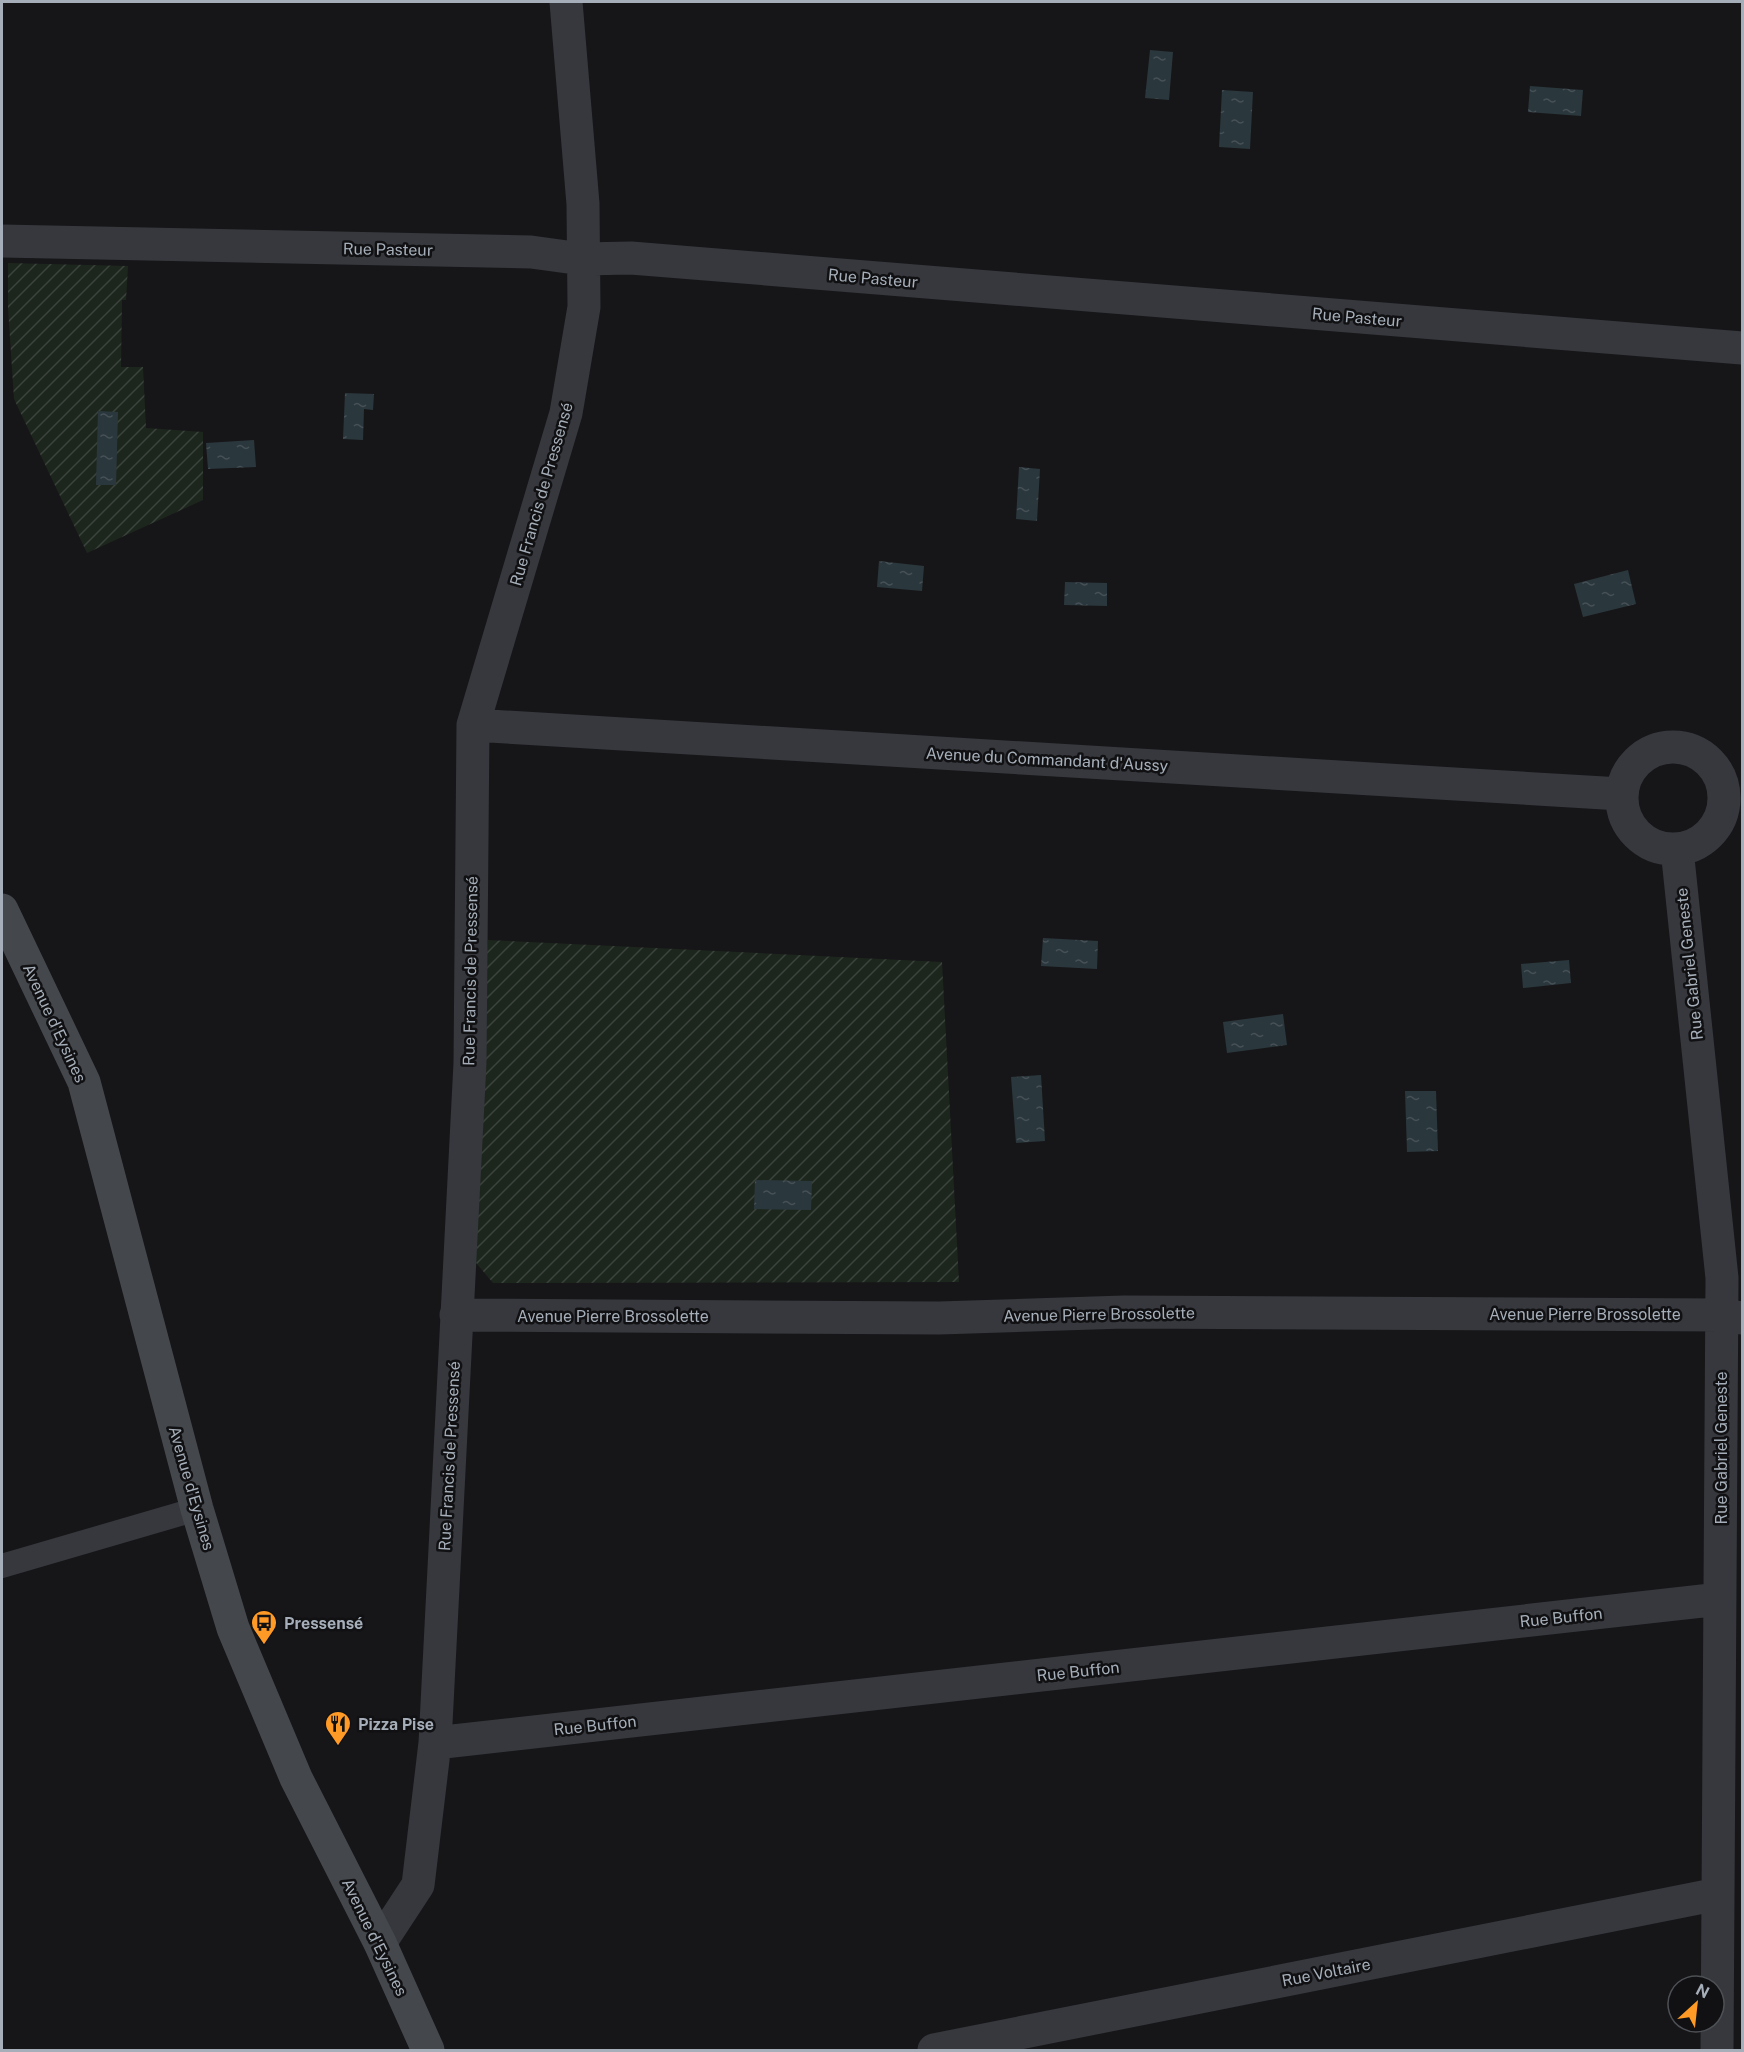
<svg xmlns="http://www.w3.org/2000/svg" width="1744" height="2052" font-family="'Public Sans',sans-serif">
  <style>
    .garden { fill: url(#garden-furrows) }
    .water { fill: url(#water-ripples) }
    .lines { fill: none; stroke-linecap: round; stroke-linejoin: round }
    .lane { stroke: #36383d; stroke-width: 24 }
    .street { stroke: #36383d; stroke-width: 33 }
    .secondary { stroke: #44484d; stroke-width: 33 }
    .labels { text-anchor: middle; stroke-width: 5; stroke-linejoin: round; paint-order: stroke }
    .street-label { font-size: 16px; fill: #a6afb9; stroke: #111113 }
    .poi-label { font-size: 16px; font-weight: bold; fill: #a6afb9; stroke: #111113; text-anchor: start }
  </style>
  <defs>
    <pattern id="garden-furrows" width="10" height="10" patternUnits="userSpaceOnUse" patternTransform="scale(1.5)"><rect width="10" height="10" fill="#1d261d"/><path d="M-1 1l2-2M0 10L10 0M9 11l2-2" fill="none" stroke="#3b433c"/></pattern>
    <pattern id="water-ripples" width="26" height="14" patternUnits="userSpaceOnUse" patternTransform="scale(1.5)"><rect width="26" height="14" fill="#2a373d"/><path d="M2 4q2-2 4 0t4 0M15 11q2-2 4 0t4 0" fill="none" stroke="#465157"/></pattern>
  </defs>
  <rect width="100%" height="100%" fill="#161618"/>
  <path class="garden" d="M8,263L128,266L126,300H122L121,367H143L146,428L203,432V500L87,553L14,399L8,308Z
    M488,940L942,962L959,1282L493,1283L471,1257L480,1027Z"/>
  <path class="water" d="M1150,50L1173,52L1169,100L1145,98Z
    M1530,86L1583,90L1581,116L1528,112Z
    M1222,90L1253,92L1250,149L1219,147Z
    M345,393L374,394L373,410L364,409L363,440L343,439Z
    M98,411L118,412L116,485H96Z
    M254,440L256,467L208,469L206,443Z
    M1019,467L1040,469L1037,521L1016,519Z
    M879,561L924,566L922,591L877,587Z
    M1628,570L1636,604L1583,617L1574,584Z
    M1065,582L1107,583V606L1064,605Z
    M1043,938L1098,941L1097,969L1041,966Z
    M1569,960L1571,983L1523,988L1521,964Z
    M1283,1014L1287,1045L1227,1053L1223,1022Z
    M1041,1075L1045,1141L1016,1143L1011,1077Z
    M1405,1091H1436L1438,1151L1407,1152Z
    M755,1180L812,1181L811,1210L754,1209Z"/>
  <g class="lines">
    <path class="lane" d="M2,1566L197,1509"/>
    <path class="street" d="M2,241L531,252L582,259L631,258L1742,348
      M473,725L1621,794
      M1622 798a51 51 0 1 1 102 0a51 51 0 1 1-102 0Z
      M1677,849L1722,1278L1717,2050
      M456,1315L939,1318L1124,1312L1721,1315L1742,1318
      M435,1743L1720,1599
      M380,1943L418,1885L435,1743L470,1063L473,725L566,413L584,307L583,204L566,2
      M934,2050L1718,1894"/>
    <path class="secondary" d="M2,910L84,1082L197,1509L233,1628L296,1778L380,1943L428,2050"/>
  </g>
  <defs>
    <symbol id="bus-pin" viewBox="-11 -11 22 30"><path d="M0 17L-7.5 6A9.5 9.5 0 1 1 7.5 6Z" fill="#ff9a27" stroke="#111113"/><path d="M-5-6H5V4H4V6H2V4H-2V6H-4V4H-5ZM-3.5-4V0h7V-4ZM-3.5 1.2v1.5H-2V1.2ZM2 1.2v1.5H3.5V1.2Z" fill="#111"/></symbol>
    <symbol id="restaurant-pin" viewBox="-11 -11 22 30"><path d="M0 17L-7.5 6A9.5 9.5 0 1 1 7.5 6Z" fill="#ff9a27" stroke="#111113"/><path d="M-5-6h1v4h1v-4h1v4h1v-4h1v5L-1.5 .5V6h-2V.5L-5-1ZM5-6V6H3V1.5H1.5Q1.5-4 5-6Z" fill="#111"/></symbol>
  </defs>
  <g fill-rule="evenodd">
    <use href="#bus-pin" x="249" y="1608" width="30" height="40"/>
    <use href="#restaurant-pin" x="323" y="1709" width="30" height="40"/>
  </g>
  <g class="labels">
    <g class="street-label">
      <text transform="translate(388 249) rotate(1)" y="6">Rue Pasteur</text>
      <text transform="translate(873 278) rotate(5)" y="6">Rue Pasteur</text>
      <text transform="translate(1357 317) rotate(5)" y="6">Rue Pasteur</text>
      <text transform="translate(541 494) rotate(-74)" y="6">Rue Francis de Pressensé</text>
      <text transform="translate(1047 759) rotate(3)" y="6">Avenue du Commandant d'Aussy</text>
      <text transform="translate(1689 964) rotate(-96)" y="6">Rue Gabriel Geneste</text>
      <text transform="translate(470 971) rotate(-89)" y="6">Rue Francis de Pressensé</text>
      <text transform="translate(55 1023) rotate(65)" y="6">Avenue d'Eysines</text>
      <text transform="translate(1099 1314) rotate(-1)" y="6">Avenue Pierre Brossolette</text>
      <text x="1585" y="1320">Avenue Pierre Brossolette</text>
      <text x="613" y="1322">Avenue Pierre Brossolette</text>
      <text transform="translate(1721 1448) rotate(-90)" y="6">Rue Gabriel Geneste</text>
      <text transform="translate(449 1456) rotate(-87)" y="6">Rue Francis de Pressensé</text>
      <text transform="translate(192 1488) rotate(74)" y="6">Avenue d'Eysines</text>
      <text transform="translate(1561 1617) rotate(-6)" y="6">Rue Buffon</text>
      <text transform="translate(1078 1671) rotate(-6)" y="6">Rue Buffon</text>
      <text transform="translate(595 1725) rotate(-6)" y="6">Rue Buffon</text>
      <text transform="translate(375 1937) rotate(64)" y="6">Avenue d'Eysines</text>
      <text transform="translate(1326 1972) rotate(-11)" y="6">Rue Voltaire</text>
    </g>
    <g class="poi-label">
      <text x="284" y="1629">Pressensé</text>
      <text x="358" y="1730">Pizza Pise</text>
    </g>
  </g>
  <rect width="1744" height="2052" fill="none" stroke="#a6afb9" stroke-width="6"/>
  <g transform="translate(1696 2004) rotate(27)"><circle r="28" fill="#111113" stroke="#4d5055" stroke-width="1.5"/>
  <path d="M0-4.5L10 22L0 15L-10 22Z" fill="#ff9a27"/>
  <text y="-9" font-size="16" font-weight="bold" text-anchor="middle" fill="#a6afb9">N</text>
  </g>
</svg>
